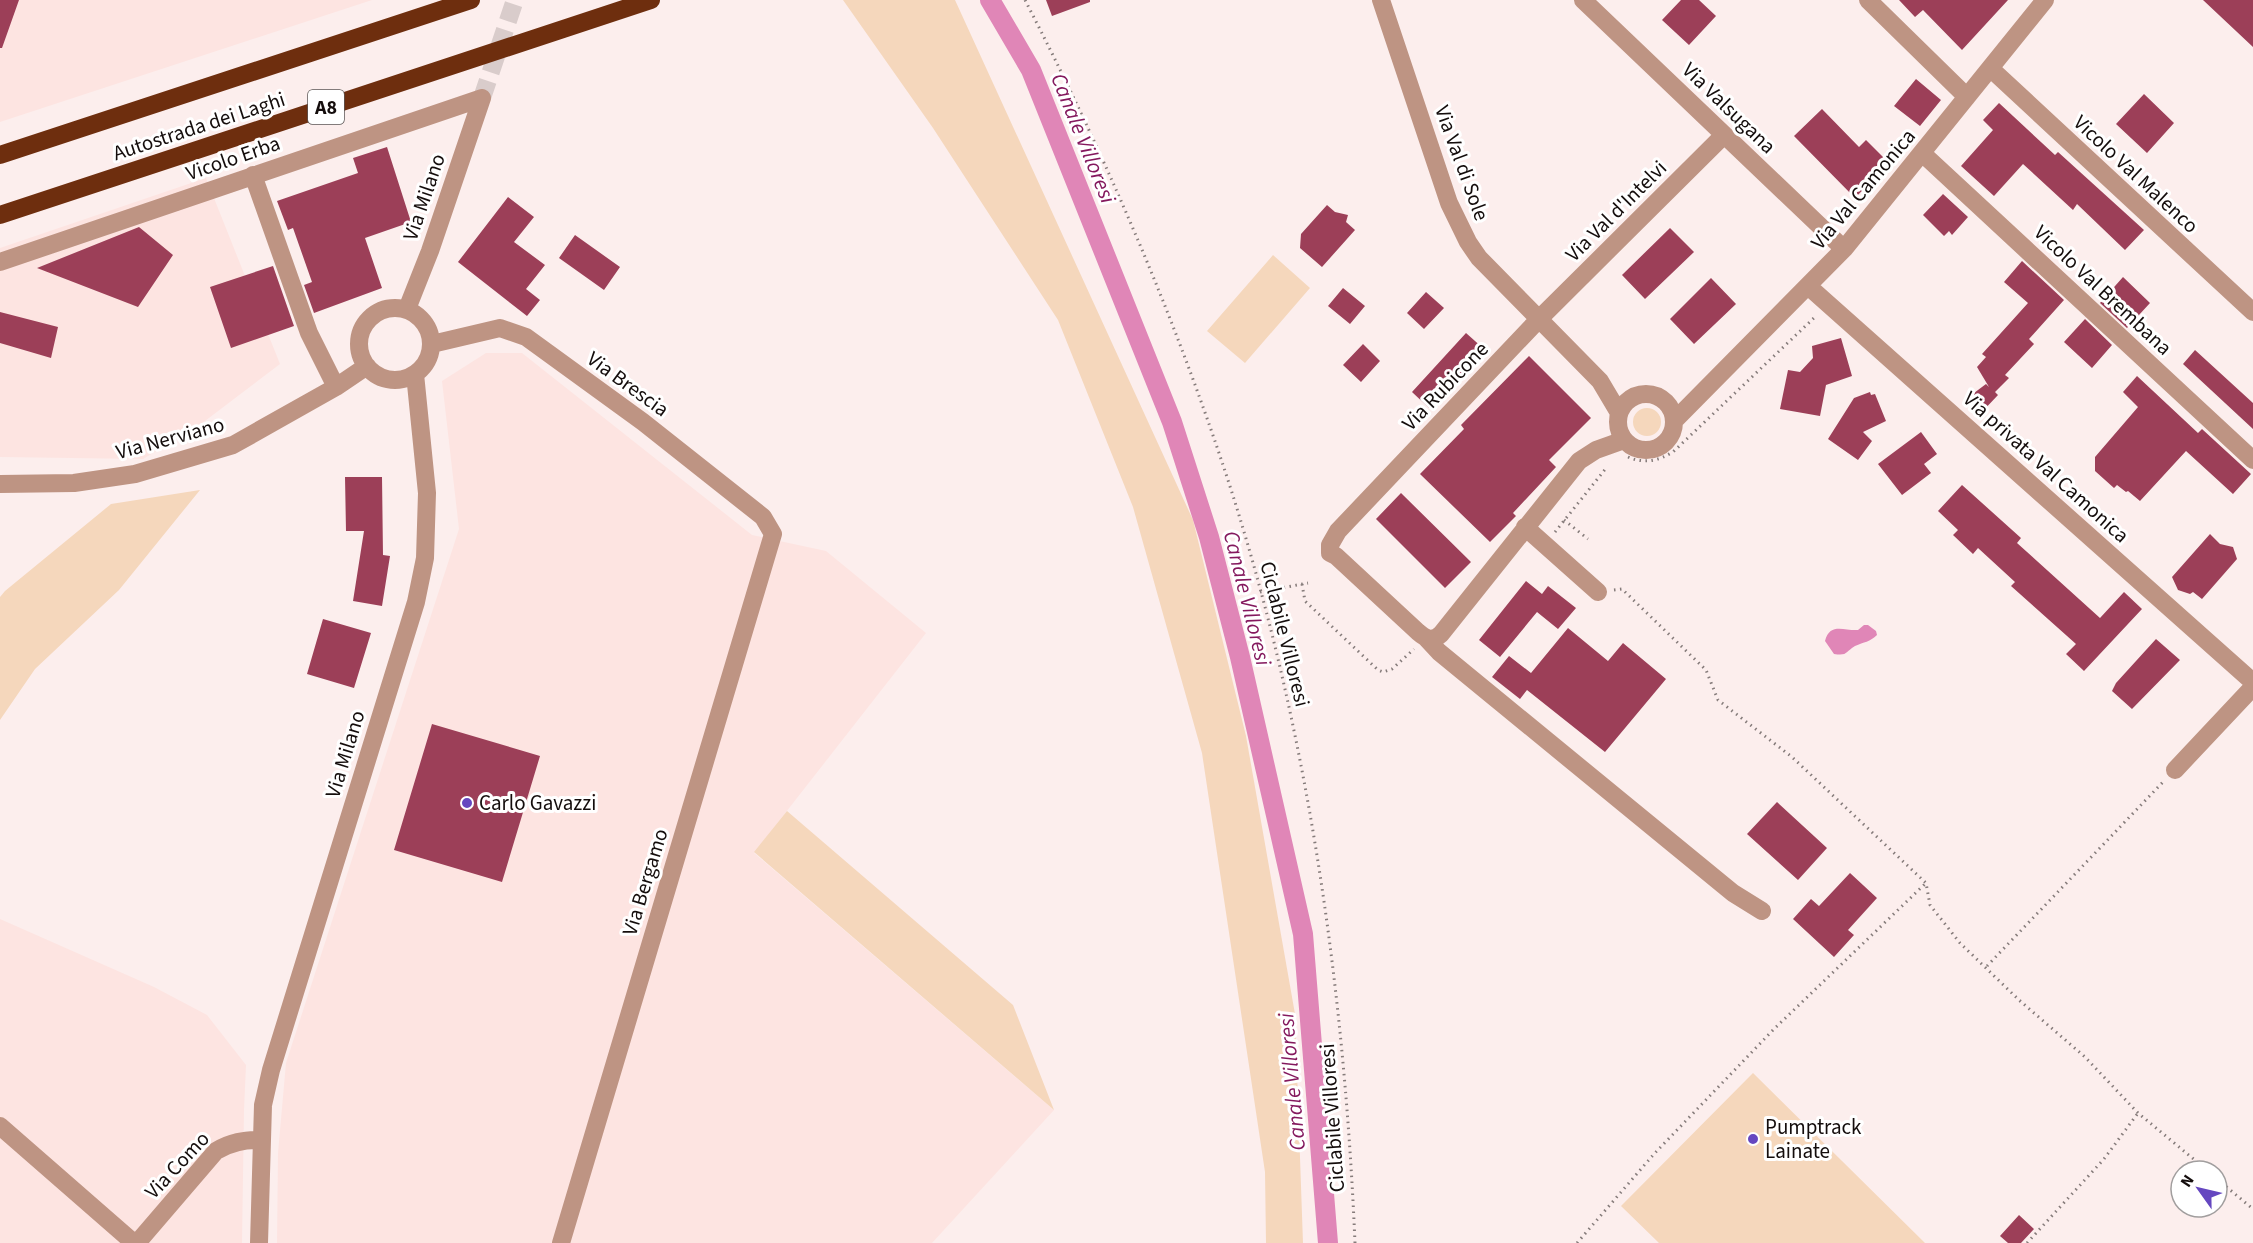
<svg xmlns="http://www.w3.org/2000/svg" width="2253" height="1243" font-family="'Source Sans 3',sans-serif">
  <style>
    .built { fill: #fde4e1 }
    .green { fill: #f5d7bc }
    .water { fill: #e086b7 }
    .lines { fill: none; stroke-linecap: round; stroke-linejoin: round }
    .canal { stroke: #e086b7; stroke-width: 20 }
    .building { fill: #9c3f58 }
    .minor-tunnel { stroke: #d9cccb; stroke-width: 18; stroke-dasharray: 18 9; stroke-linecap: butt }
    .path { stroke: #857b7a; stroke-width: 3; stroke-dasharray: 1.5 4.5; stroke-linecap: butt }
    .minor { stroke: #be9483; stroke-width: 18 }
    .highway { stroke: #6e2e0e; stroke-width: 18 }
    .poi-dot { fill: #6547c0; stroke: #fff; stroke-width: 2 }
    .labels { text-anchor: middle; stroke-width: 6; stroke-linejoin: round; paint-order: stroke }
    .shield { fill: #fff; stroke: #5a5655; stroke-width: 1.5 }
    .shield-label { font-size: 20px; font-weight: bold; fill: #140d0c }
    .street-label { font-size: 21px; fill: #140d0c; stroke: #fff }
    .poi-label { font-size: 21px; fill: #140d0c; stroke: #fff; text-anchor: start }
    .water-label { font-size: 22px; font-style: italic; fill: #84195e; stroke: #fff }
  </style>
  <rect width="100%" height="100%" fill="#fceeed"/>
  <path class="built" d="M0,0H372L0,122Z
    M206,178L280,364L201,424L143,459L0,457V248Z
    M486,353H522L752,535L826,551L926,633L754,853L1054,1110L932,1243H277L278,1153L286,1063L459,529L442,381Z
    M0,919L154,987L207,1015L246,1065L244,1110L242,1243H0Z"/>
  <path class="green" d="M843,0H955L1193,520L1246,736L1295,1014L1303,1243H1266L1265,1172L1202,753L1133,507L1058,320L933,128Z
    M1273,255L1310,288L1245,363L1207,331Z
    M1633 422a14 14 0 1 1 28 0a14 14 0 1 1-28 0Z
    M200,490L119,590L35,669L0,720V597L5,591L111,504Z
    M787,811L1013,1005L1054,1110L754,852Z
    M1753,1073L1925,1243H1659L1621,1206Z"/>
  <path class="water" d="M1864,625H1868L1876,631L1877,635C1870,642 1864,642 1855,646C1845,652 1848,656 1834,654L1825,641C1830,622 1844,631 1858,630Z"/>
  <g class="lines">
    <path class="canal" d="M990,0L1031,70L1172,422L1209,537L1240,657L1303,934L1328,1243"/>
  </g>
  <path class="building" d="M0,0H19L2,48H0Z
    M1046,0H1090V2L1052,16Z
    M1681,0H1699L1716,16L1689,45L1662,20Z
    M1899,0H2008L1962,50L1923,10L1915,17Z
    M2203,0H2253V47Z
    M1916,79L1941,100L1920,126L1894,106Z
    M2144,94L2174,123L2147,153L2116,124Z
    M1999,103L2055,155L2058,152L2144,230L2125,250L2077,204L2073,210L2023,164L1994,196L1961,166L1993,130L1983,120Z
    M1822,109L1859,147L1866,140L1889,163L1855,198L1794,136Z
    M387,147L411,222L365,238L382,288L314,313L304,285L312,282L293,228L288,230L277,201L358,173L353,158Z
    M1943,194L1968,217L1952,235L1949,231L1944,236L1923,215Z
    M508,197L534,217L514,242L545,265L526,289L540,300L527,316L458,262Z
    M1327,205L1335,212L1348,215L1346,222L1355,230L1322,267L1300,248L1301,234Z
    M139,227L173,255L138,307L37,268Z
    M1670,228L1694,252L1645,299L1622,275Z
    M575,235L620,267L604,290L559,258Z
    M2022,261L2064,300L2029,339L2034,344L2005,375L2009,378L1995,392L1998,395L1981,413L1966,399L1986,384L1989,387L1977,367L1986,357L1982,354L2028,303L2004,282Z
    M273,266L294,326L231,348L210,287Z
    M2123,277L2150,303L2127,328L2100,303Z
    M1711,278L1736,304L1694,344L1670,319Z
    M1343,288L1365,306L1350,324L1328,306Z
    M1426,292L1444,308L1424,329L1407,313Z
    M0,312L58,327L51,358L0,343Z
    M2085,319L2112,345L2092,368L2064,342Z
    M1466,333L1484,349L1429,408L1412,392Z
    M1841,338L1852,376L1826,385L1820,416L1780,409L1788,370L1800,372L1813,358L1812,346Z
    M1363,344L1380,361L1361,382L1343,365Z
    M2195,350L2253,403V429L2183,364Z
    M1529,356L1591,418L1549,460L1556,467L1513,513L1516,516L1490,542L1420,474L1464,429L1461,425Z
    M2137,376L2198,433L2202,429L2251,474L2233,494L2186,451L2140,501L2128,491L2126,492L2117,485L2114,488L2095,471V457L2138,407L2123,392Z
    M1870,392L1871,395L1875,394L1886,421L1863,432L1872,441L1858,460L1828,439L1854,398Z
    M1921,432L1937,454L1924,464L1931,473L1902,495L1878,464Z
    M345,477H382L383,555L390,556L382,606L353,601L364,531H346Z
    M1962,485L2021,538L2017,543L2100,618L2124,592L2142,609L2084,671L2066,654L2076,644L2011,586L2015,582L1978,548L1973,554L1953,535L1958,530L1938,511Z
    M1401,493L1471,562L1445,588L1376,519Z
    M2210,534L2220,544L2233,547L2237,559L2202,599L2193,592L2190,594L2178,590L2172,577Z
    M1526,581L1542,594L1548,586L1576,608L1558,629L1537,612L1500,657L1479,640Z
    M323,619L371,633L354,688L307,674Z
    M1568,628L1608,661L1623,643L1666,679L1605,752L1527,690L1520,699L1492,677L1509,656L1531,673Z
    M2156,639L2180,660L2132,709L2112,691L2116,683Z
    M432,724L540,756L502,882L394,850Z
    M1777,802L1827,848L1798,880L1747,834Z
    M1850,873L1877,898L1848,930L1854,935L1834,957L1793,919L1811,899L1819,906Z
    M2019,1215L2034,1229L2021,1243H2008L2000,1236Z"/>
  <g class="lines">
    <path class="minor-tunnel" d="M482,98L515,0"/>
    <path class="path" d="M1025,0C1104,153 1172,310 1226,474C1307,722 1344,983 1355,1243
      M1628,457C1644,464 1658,461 1673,452L1816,316
      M1564,520L1588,539
      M1555,532L1607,467
      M1302,584L1305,601L1378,670L1383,672L1392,669L1414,649
      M1614,590L1622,589L1706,670L1718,700L1792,757L1926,883L1930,905L1960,943L2019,1000L2085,1057L2138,1113L2208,1171
      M1260,592L1308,583
      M1987,966L2163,782
      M2217,1179L2253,1209
      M1577,1243L1654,1154L1774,1029L1926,883
      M2027,1243L2104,1159L2138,1113"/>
    <path class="minor" d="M1381,0L1449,203L1468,242L1479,258L1600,381L1619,413
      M1583,0L1844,249
      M1868,0L1967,97
      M1990,68L2253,312
      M1922,153L2253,460
      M253,175L309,333L336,387
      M0,262L482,98
      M1808,286L2253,682
      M359 344a36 36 0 1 1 72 0a36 36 0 1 1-72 0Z
      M407,309L430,251L482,98
      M432,344L500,328L526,337L643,422L763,517L773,534L561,1243
      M1618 422a28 28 0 1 1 56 0a28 28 0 1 1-56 0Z
      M1675,420L1844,249L2045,0
      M1624,440L1596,450L1579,461L1441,634C1432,642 1426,639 1418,632L1336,556L1330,553V545L1338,531L1540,318L1724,135
      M0,484L74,483L135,474L233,445L336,387L367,366
      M1525,527L1598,592
      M1426,638L1439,652L1733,893L1762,911
      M2175,770L2253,687
      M0,1126L134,1243
      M137,1243L216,1151C231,1142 244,1140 261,1140
      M259,1243L263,1105L271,1070L416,602L425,558L427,493L415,374"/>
    <path class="highway" d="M0,155L471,0
      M0,215L651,0"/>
  </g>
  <g class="poi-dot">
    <circle cx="467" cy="803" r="6"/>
    <circle cx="1753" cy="1139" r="6"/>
  </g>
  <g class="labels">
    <rect class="shield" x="308" y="90" width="36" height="34" rx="4.5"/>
    <g class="shield-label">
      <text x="326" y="114">A8</text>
    </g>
    <g class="street-label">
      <text transform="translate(1729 108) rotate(44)" y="7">Via Valsugana</text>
      <text transform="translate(199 126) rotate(-18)" y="7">Autostrada dei Laghi</text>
      <text transform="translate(233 158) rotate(-19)" y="7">Vicolo Erba</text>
      <text transform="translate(1462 163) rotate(70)" y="7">Via Val di Sole</text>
      <text transform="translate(2136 174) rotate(43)" y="7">Vicolo Val Malenco</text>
      <text transform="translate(1863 189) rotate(-50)" y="7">Via Val Camonica</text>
      <text transform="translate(424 197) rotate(-71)" y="7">Via Milano</text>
      <text transform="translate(1616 211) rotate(-45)" y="7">Via Val d'Intelvi</text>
      <text transform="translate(2103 290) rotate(43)" y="7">Vicolo Val Brembana</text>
      <text transform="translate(628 384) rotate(36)" y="7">Via Brescia</text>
      <text transform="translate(1445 386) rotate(-46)" y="7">Via Rubicone</text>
      <text transform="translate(170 438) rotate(-15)" y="7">Via Nerviano</text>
      <text transform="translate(2046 467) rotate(42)" y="7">Via privata Val Camonica</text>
      <text transform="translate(1285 634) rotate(76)" y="7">Ciclabile Villoresi</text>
      <text transform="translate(345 754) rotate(-73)" y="7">Via Milano</text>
      <text transform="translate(645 882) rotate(-73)" y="7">Via Bergamo</text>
      <text transform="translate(1332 1118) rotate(-94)" y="7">Ciclabile Villoresi</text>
      <text transform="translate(177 1165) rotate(-47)" y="7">Via Como</text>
    </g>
    <g class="poi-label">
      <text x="479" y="810">Carlo Gavazzi</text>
      <text x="1765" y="1134">Pumptrack<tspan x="1765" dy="24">Lainate</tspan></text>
    </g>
    <g class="water-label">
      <text transform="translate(1084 138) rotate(68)" y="8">Canale Villoresi</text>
      <text transform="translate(1248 598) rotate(76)" y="8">Canale Villoresi</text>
      <text transform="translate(1291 1082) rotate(-95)" y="8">Canale Villoresi</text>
    </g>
  </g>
  <g transform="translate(2199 1189) rotate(304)"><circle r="28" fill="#ffffff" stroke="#a19e9e" stroke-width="1.5"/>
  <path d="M0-4.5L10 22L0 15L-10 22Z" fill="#6547c0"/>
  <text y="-9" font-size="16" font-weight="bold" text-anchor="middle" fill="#140d0c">N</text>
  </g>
</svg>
